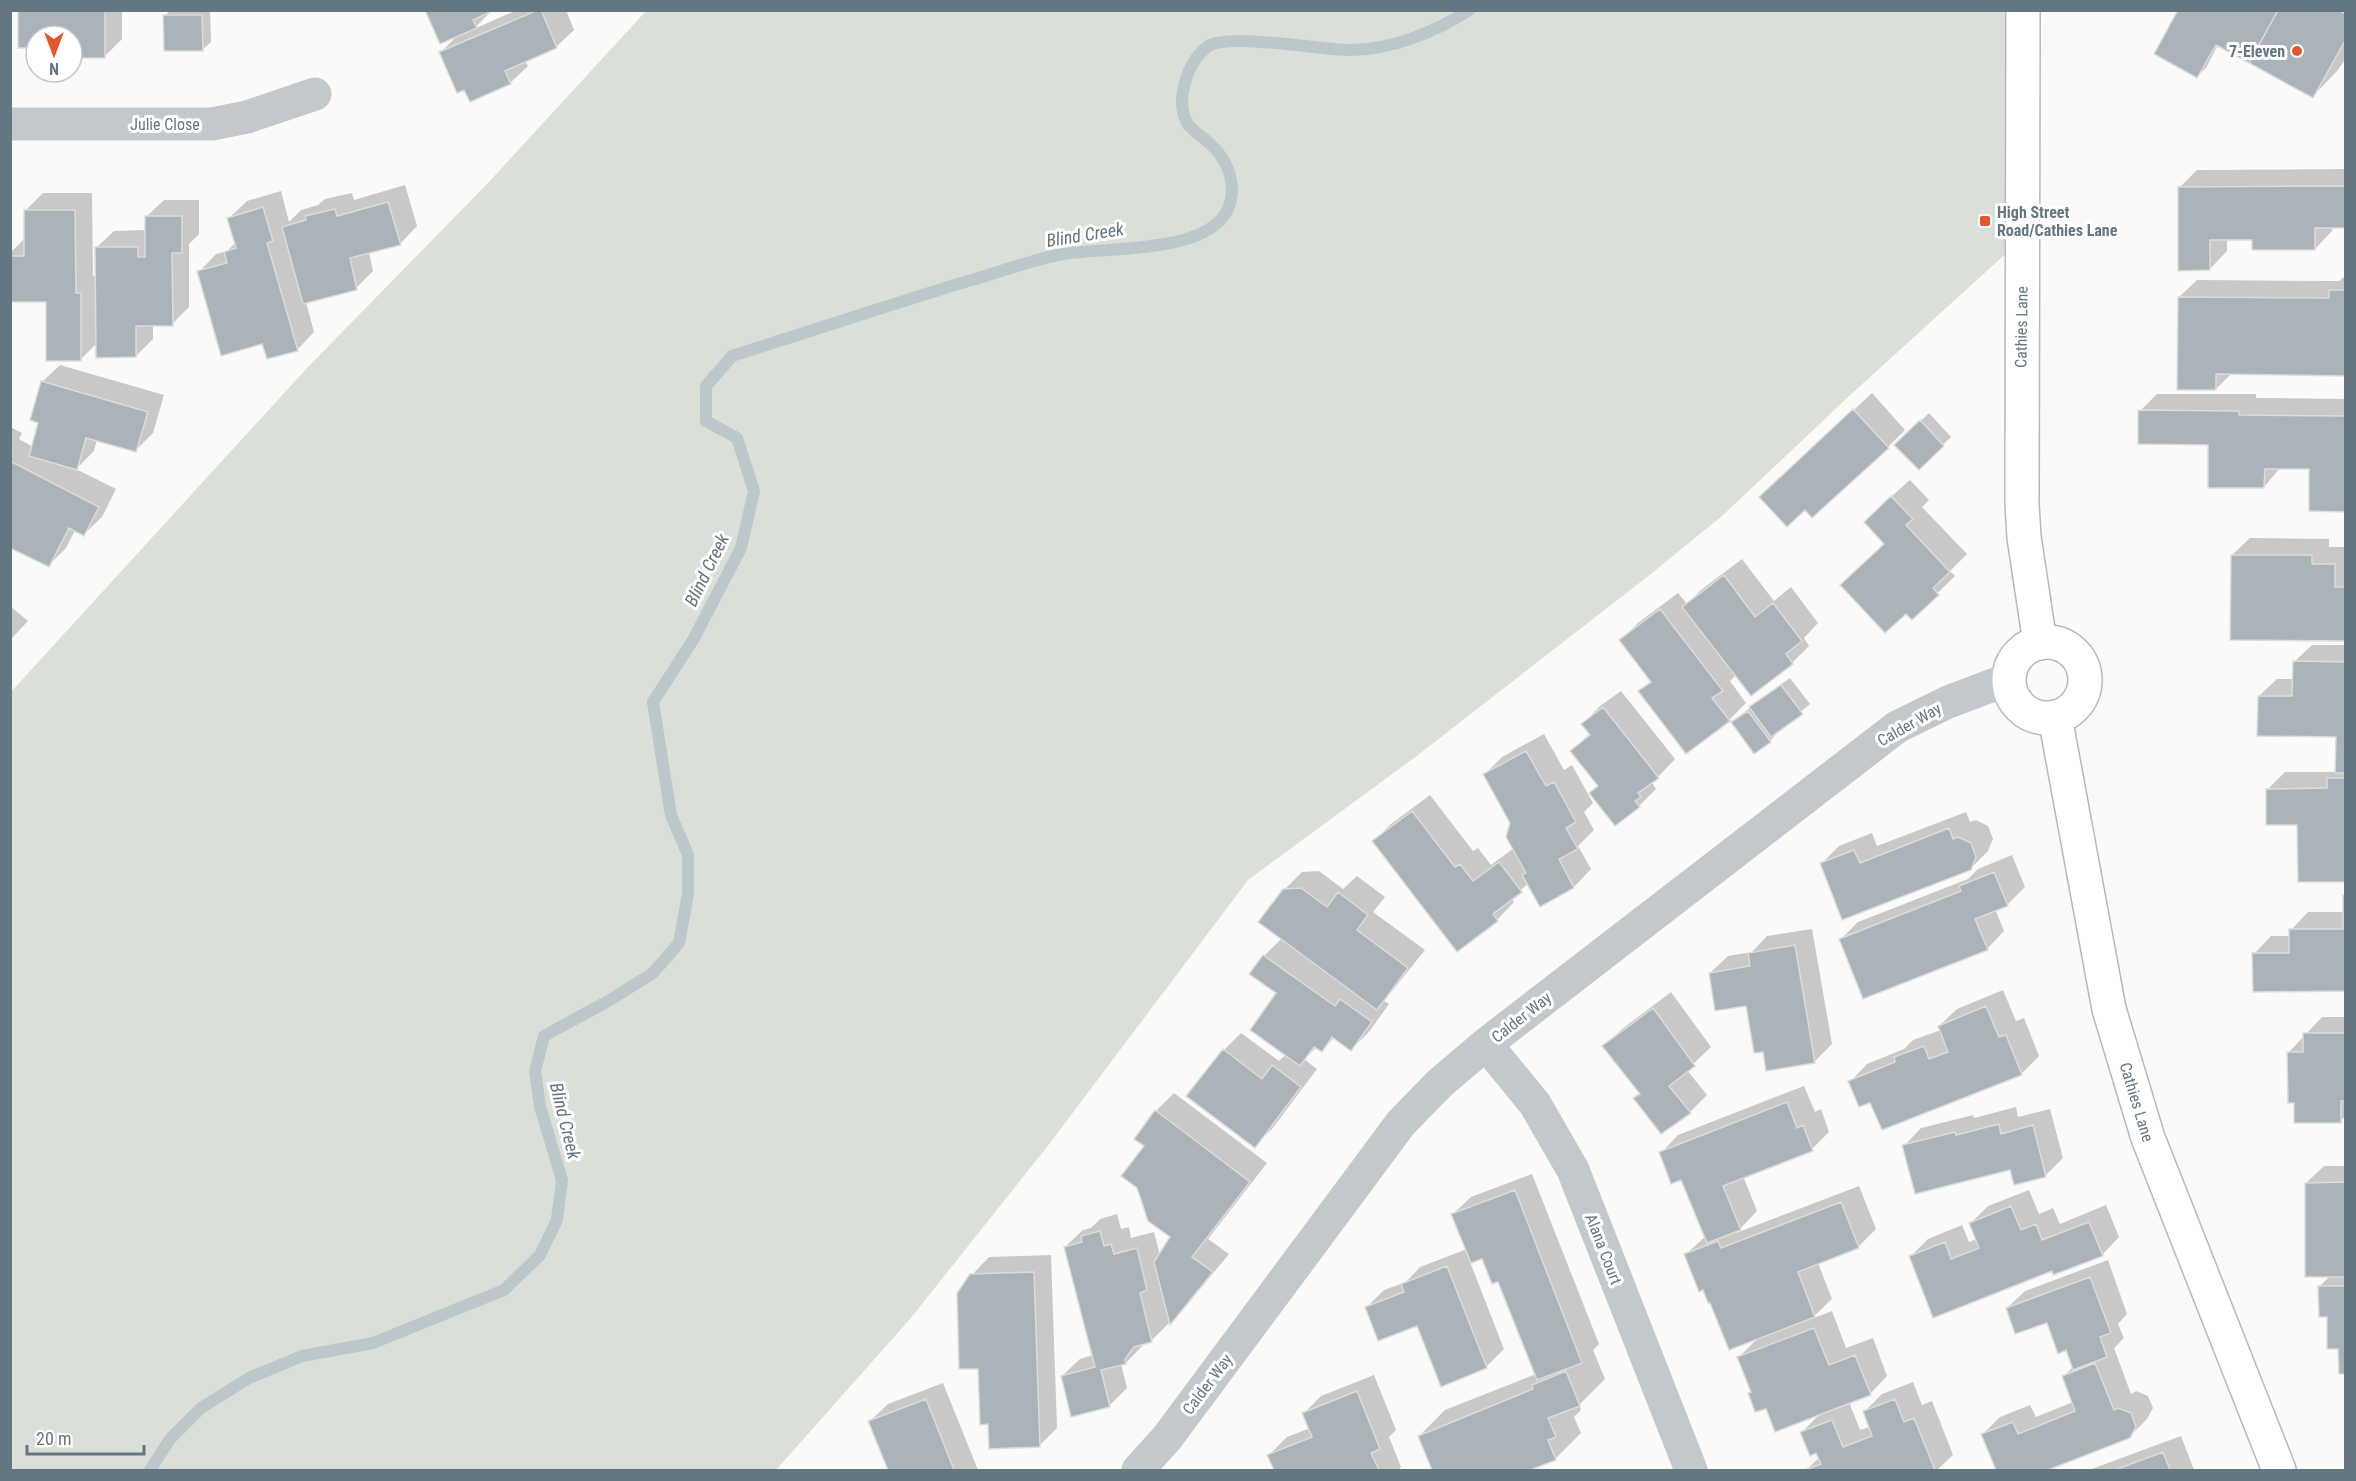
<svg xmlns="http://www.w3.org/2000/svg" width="2356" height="1481" font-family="'Roboto Condensed',sans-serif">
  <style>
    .green { fill: #dadfd7 }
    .shadow { fill: #0003 }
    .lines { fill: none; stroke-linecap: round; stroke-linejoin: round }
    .stream { stroke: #bbc7cb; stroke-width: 12 }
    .building { fill: #aab3b9; stroke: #dcdcda; stroke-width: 1.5 }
    .secondary-casing { stroke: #b3babf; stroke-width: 36 }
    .street { stroke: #c3c8cc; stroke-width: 33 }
    .secondary { stroke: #fff; stroke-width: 33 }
    .poi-dot { fill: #e4572e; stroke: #fff; stroke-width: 2 }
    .labels { text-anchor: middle; stroke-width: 6; stroke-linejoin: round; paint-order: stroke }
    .poi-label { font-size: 16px; font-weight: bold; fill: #657683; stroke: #fff; text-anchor: end }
    .street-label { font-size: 16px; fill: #657683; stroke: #fff }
    .water-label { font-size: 18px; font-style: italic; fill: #60757c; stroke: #fff }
  </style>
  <rect width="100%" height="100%" fill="#fafaf8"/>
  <path class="green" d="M646,11H2023L2022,239L1847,398L1722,516L1647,577L1418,755L1248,880L1050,1143L910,1319L776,1470H11L10,693L307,368L488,183Z"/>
  <path class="shadow" d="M19,10H122V39L105,56L72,46V36H36V46Z
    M170,10H210L211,42L202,50L165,16Z
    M427,10H492L474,29L517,10H566L574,30L556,47L525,61L528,66L510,83L441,52L460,33Z
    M2180,10H2346V58L2338,70L2313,96L2218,45L2206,68L2197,76Z
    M2346,169V227H2332V231L2315,249L2254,239H2227V251L2210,269L2180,187L2197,170Z
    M405,185L417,226L400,244L369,252L373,271L356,288L306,302L314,332L297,350L263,342L199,272L216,254L227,251L236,242L229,218L247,201L281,191L289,222L301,210L318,205L325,199L352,193L354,200Z
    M43,193H92L93,276H96V248L114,231L146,230V217L164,200H199V234L189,244V307L172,324L153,325V339L136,356L97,343L81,359L48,301H10V253L24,239L25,211Z
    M2346,275L2344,374L2232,373L2216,389L2179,297L2197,280L2339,281Z
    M60,365L164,395L153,433L136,450L97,439L94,451L76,469L116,489L102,517L84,534L75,530L66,548L49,565L10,546V455L13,453L10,451V427L22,433L19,439L33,447L40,422L42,382Z
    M1872,393L1905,430L1888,447L1805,508L1761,497Z
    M2157,394H2256V398L2346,399V510L2310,467H2281L2264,487L2210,443L2140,411Z
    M1929,413L1951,437L1919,468L1896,445Z
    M1910,480L1929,500L1922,507L1967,554L1950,571L1955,576L1912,618L1906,612L1885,543L1883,504Z
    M2250,538L2329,539V547H2346V639L2232,555Z
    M1742,559L1774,601L1791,587L1818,623L1804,638L1809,646L1792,663L1736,675L1730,681L1746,703L1729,720L1640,691L1652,680L1621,640L1638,623L1678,593L1687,604L1701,590Z
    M10,606L28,621L10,640Z
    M2312,645H2346V880L2299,824L2267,790L2285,772H2336L2337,736L2259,696L2277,679H2294V662Z
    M1790,678L1810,704L1777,731L1778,732L1770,741L1733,722L1760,699Z
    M1621,691L1675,759L1652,783L1656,789L1639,806L1615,824L1599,785L1572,751L1590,733L1583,724L1600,706Z
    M1544,734L1564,770L1572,765L1593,803L1584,812L1594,830L1578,846L1591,869L1574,887L1541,905L1529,883L1511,898L1514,902L1497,920L1374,841L1391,824L1430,795L1473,851L1478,848L1491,865L1514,848L1511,822L1485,774L1502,757Z
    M1966,812L1970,822L1976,820L1988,826L1993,839L1988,851L1970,869L1821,864L1839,846L1872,833L1877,846Z
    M2012,855L2025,887L2007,905L1995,909L2004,931L1987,949L1841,939L1858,922L1968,879L1978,869Z
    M1319,871L1343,889L1357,876L1385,897L1373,912L1425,950L1384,1001L1389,1004L1369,1032L1351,1049L1335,1037L1322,1050L1317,1047L1304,1059L1317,1069L1272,1129L1254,1146L1224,1050L1241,1033L1279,1061L1286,1054L1278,993L1251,974L1264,956L1282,938L1284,890L1302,872Z
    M2346,894V989L2254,954L2271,936H2291V930L2308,912H2344Z
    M1812,929L1832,1044L1815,1061L1767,1069L1764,1050L1747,1005L1710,973L1728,956L1752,952L1767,936Z
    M2003,990L2016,1021L2024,1018L2039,1056L2021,1074L1871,1101L1850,1082L1867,1064L1904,1049L1913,1040L1941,1030L1939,1026L1957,1009Z
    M1671,992L1711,1047L1687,1070L1707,1095L1690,1112L1635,1098L1641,1093L1604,1046L1622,1029Z
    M2322,1017H2346V1116L2340,1121L2295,1102L2289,1052Z
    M1804,1086L1815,1112L1821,1109L1829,1132L1812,1149L1743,1176L1757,1211L1736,1233L1859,1186L1876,1229L1858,1247L1818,1263L1832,1299L1811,1319L1832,1311L1846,1348L1873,1338L1887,1376L1870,1394L1849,1402L1860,1430L1870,1427L1864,1412L1882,1394L1913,1382L1922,1405L1932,1401L1953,1455L1937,1470H1806L1820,1457L1802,1432L1822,1412L1750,1393L1752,1391L1739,1357L1759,1337L1711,1301L1686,1254L1706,1236L1682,1178L1661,1153L1678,1135Z
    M1174,1093L1267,1163L1208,1239L1229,1254L1187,1305L1151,1341L1142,1343L1143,1345L1126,1363L1121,1364L1127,1388L1110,1405L1073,1415L1062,1376L1080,1359L1093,1355L1065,1247L1083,1230L1091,1228L1100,1219L1117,1214L1121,1229L1129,1227L1131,1238L1154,1232L1160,1255L1172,1236L1146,1146L1136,1139L1156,1111Z
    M2016,1107L2018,1117L2050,1109L2063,1158L2045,1176L1904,1146L1921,1128L1973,1115L1974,1118Z
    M2324,1166H2346V1373L2340,1348L2320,1286L2331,1275L2306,1183Z
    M1532,1174L1599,1344L1593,1350L1605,1379L1579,1405L1581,1410L1574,1417L1581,1433L1555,1459L1526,1470L1523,1468L1517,1470H1433L1419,1436L1445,1410L1536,1374L1499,1280L1482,1257L1470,1262L1504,1349L1486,1367L1442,1385L1418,1325L1367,1307L1384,1290L1406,1282L1420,1267L1467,1249L1453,1214L1471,1197Z
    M2029,1190L2039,1214L2053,1208L2060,1224L2106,1205L2119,1237L2102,1255L2053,1270L1911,1256L1928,1239L1962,1225L1969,1242L1977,1239L1971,1223L1988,1206Z
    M1051,1255L1057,1428L1039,1446L990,1423L979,1367L972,1275L989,1257Z
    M2108,1260L2127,1314L2118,1324L2124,1338L2114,1348L2131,1394L2136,1391L2148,1396L2153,1408L2147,1419L2129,1437L2044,1470H1998L1983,1434L2000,1417L2030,1405L2036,1417L2073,1402L2063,1377L2074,1366L2067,1348L2048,1321L2007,1308L2025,1291Z
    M1374,1375L1396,1430L1389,1437L1401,1467L1398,1470H1275L1269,1455L1287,1437L1310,1428L1304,1413L1321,1396Z
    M943,1383L978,1470H890L870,1421L888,1404Z
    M2181,1436L2194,1470H2089Z"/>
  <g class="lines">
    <path class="stream" d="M150,1470L170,1439L201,1408L249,1378L302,1356L373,1343L504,1290L540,1255L557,1220L562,1180L540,1106L535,1071L544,1036L610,1000L653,973L679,943L688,894V855L671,815L653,702L693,640L741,548L754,491L737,438L706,421V386L732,356C811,331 889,305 968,281C997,273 1028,261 1058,255C1102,246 1206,256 1228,209C1238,185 1228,159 1209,143C1203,137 1191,130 1187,123C1175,101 1187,62 1207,47C1227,32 1320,50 1348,50C1388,51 1436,32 1469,10"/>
  </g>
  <path class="building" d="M18,10H105V58H72V36H36V48H18Z
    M425,10H494L473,20L477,28L440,44Z
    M538,10H541L557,48L505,71L511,84L470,102L464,90L457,93L439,52Z
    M2178,10H2278L2249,63L2216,45L2197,78L2154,54Z
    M2278,10H2339L2346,14V39L2313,98L2249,63Z
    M163,15H202L203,51H164Z
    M2346,186V228H2315V250H2252V240H2210V270L2178,271V187Z
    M388,202L401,245L350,258L357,290L303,304L282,227L306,220L305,216L335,209L337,216Z
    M263,207L273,241L267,243L298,351L267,359L262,344L221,356L197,271L227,263L224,252L236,248L227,218Z
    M24,210H75L76,293H81V361H46V302H10V256H24Z
    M145,216H182V253H172L173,326H136V357L96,358L95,247H138V257H145Z
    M2329,290H2346L2345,376L2216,374V390H2177L2178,297L2329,298Z
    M41,381L148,412L136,452L86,438L77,470L29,456L38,423L30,420Z
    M1853,409L1889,448L1812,518L1805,510L1787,527L1759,497Z
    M2138,410L2239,411V415L2346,416V512L2309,511V469H2265L2264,488H2208V445L2138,444Z
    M1920,420L1944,446L1919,470L1894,445Z
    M10,461L99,507L84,536L69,528L49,567L10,548Z
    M1891,496L1913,519L1906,525L1950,572L1933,588L1939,595L1912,620L1906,614L1885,633L1840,585L1884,544L1864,522Z
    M2231,555H2312V564H2335V587H2346V641L2230,640Z
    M1724,575L1755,617L1773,603L1802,641L1786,654L1793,664L1751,696L1682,607Z
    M1660,609L1723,691L1712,698L1730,721L1686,754L1638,691L1651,682L1619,640Z
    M2293,661L2346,662V773H2335L2336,737L2257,736L2258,696H2292Z
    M1781,685L1803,714L1771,737L1749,707Z
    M1603,707L1659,778L1638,793L1641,797L1635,801L1640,807L1615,826L1589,793L1598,786L1570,751L1590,735L1581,724Z
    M1748,711L1771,742L1754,754L1731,722Z
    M1526,751L1546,786L1554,782L1576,822L1566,828L1578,849L1559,859L1574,888L1540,907L1522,875L1526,873L1506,837L1510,823L1483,774Z
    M2327,778H2346V882H2298L2297,825H2266V789L2327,788Z
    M1412,811L1455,867L1460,864L1473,881L1499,862L1522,892L1493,914L1498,921L1457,952L1372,841Z
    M1949,828L1953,839L1958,837L1971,843L1976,857L1971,870L1842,920L1820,863L1854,850L1860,863Z
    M1994,872L2008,906L1975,919L1988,950L1863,999L1839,939L1961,891L1959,886Z
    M1301,888L1327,907L1338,892L1368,915L1357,930L1408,968L1377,1010L1258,922L1283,889Z
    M2343,895H2346V991L2253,992L2252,953H2289V929H2343Z
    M1795,945L1815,1063L1766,1071L1763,1052L1754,1053L1746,1006L1715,1011L1709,973L1750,966L1748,953Z
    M1263,955L1335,1006L1340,999L1372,1022L1351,1051L1332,1037L1322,1052L1314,1047L1300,1066L1250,1030L1276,993L1249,974Z
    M1986,1006L1999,1037L2006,1035L2022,1075L1882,1130L1870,1103L1859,1107L1848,1081L1895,1062L1894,1057L1924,1046L1929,1059L1948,1052L1938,1026Z
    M1653,1008L1695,1066L1669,1086L1691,1113L1661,1134L1633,1098L1640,1094L1602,1046Z
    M2303,1033H2346V1101H2341V1123H2294V1103H2288L2287,1052H2303Z
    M1223,1049L1262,1079L1272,1065L1301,1087L1255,1148L1186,1096Z
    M1787,1102L1797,1128L1803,1125L1813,1151L1723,1186L1741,1230L1707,1243L1681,1180L1671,1184L1659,1152Z
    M1155,1110L1250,1182L1192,1257L1213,1272L1170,1325L1154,1262L1170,1237L1148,1221L1137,1188L1121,1176L1144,1146L1134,1139Z
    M1999,1124L2001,1134L2033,1125L2046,1177L2014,1185L2010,1170L1915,1194L1902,1145L1955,1132L1956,1135Z
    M2346,1182V1277H2305V1183Z
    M1515,1190L1582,1363L1537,1380L1498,1282L1492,1284L1482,1259L1471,1263L1451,1214Z
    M1841,1202L1859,1248L1798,1272L1815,1317L1729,1350L1710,1303H1708L1703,1290L1699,1292L1684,1254L1718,1241L1721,1248Z
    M2011,1206L2021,1230L2036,1224L2042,1240L2089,1222L2103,1256L2053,1275L2052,1271L1933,1318L1909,1256L1945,1242L1951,1259L1979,1248L1969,1223Z
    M1100,1231L1104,1246L1111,1244L1114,1254L1137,1248L1147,1290L1140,1293L1152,1342L1134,1347L1125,1359L1126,1364L1101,1370L1110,1407L1071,1417L1061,1376L1095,1367L1064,1247L1082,1242L1081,1236Z
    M1447,1266L1487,1368L1441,1387L1417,1326L1378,1341L1365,1307L1404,1292L1401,1284Z
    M1034,1272L1040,1447L989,1449L988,1424L980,1425L978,1369H959L957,1293L970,1274Z
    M2090,1277L2111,1333L2100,1337L2107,1357L2073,1370L2066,1350L2058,1354L2047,1323L2015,1334L2006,1308Z
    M2318,1286H2346V1374H2339L2338,1349H2327V1317H2319Z
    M1814,1328L1829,1365L1855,1355L1871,1395L1775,1432L1766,1409L1755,1412L1748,1393L1751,1392L1737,1357Z
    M2095,1363L2114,1410L2118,1408L2131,1413L2136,1427L2130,1438L2048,1470H1996L1981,1434L2013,1422L2018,1434L2075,1411L2062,1376Z
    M1566,1371L1580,1406L1548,1418L1556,1437L1548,1440L1556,1460L1530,1470H1432L1418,1436L1533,1389L1532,1385Z
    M1357,1391L1380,1449L1371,1453L1379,1470H1274L1267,1455L1312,1437L1302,1413Z
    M926,1399L954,1470H888L868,1421Z
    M1895,1399L1904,1422L1914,1418L1935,1470H1805L1821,1464L1816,1453L1810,1456L1800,1432L1832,1420L1843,1447L1872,1436L1863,1411Z
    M2163,1452L2170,1470H2115Z"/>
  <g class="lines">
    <defs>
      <g id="secondary">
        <path d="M2023,10L2022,504L2024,537L2040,643"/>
        <circle cx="2047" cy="680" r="38"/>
        <path id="s1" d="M2055,717L2109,1009L2148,1138L2279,1470"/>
      </g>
    </defs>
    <use href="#secondary" class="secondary-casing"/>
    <path class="street" d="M10,124H212L247,117L315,94
      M1486,1044L1535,1104L1573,1170L1691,1470
      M1138,1470L1167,1438L1401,1123L1439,1084L1486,1044L1897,727L1948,702L2009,679"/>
    <use href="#secondary" class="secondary"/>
  </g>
  <g class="poi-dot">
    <circle cx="2297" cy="51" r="6"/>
    <rect x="1979" y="215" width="12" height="12" rx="3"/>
  </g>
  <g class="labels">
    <g class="poi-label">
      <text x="2285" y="57">7-Eleven</text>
      <text x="1997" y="218" text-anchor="start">High Street<tspan x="1997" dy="18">Road/Cathies Lane</tspan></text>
    </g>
    <g class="street-label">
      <text x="165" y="130">Julie Close</text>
      <text transform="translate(2021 327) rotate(-89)" y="6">Cathies Lane</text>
      <text transform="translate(1909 724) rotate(-30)" y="6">Calder Way</text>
      <text transform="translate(1521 1017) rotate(-38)" y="6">Calder Way</text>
      <text dy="6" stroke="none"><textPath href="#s1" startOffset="394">Cathies Lane</textPath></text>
      <text transform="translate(1604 1249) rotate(69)" y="6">Alana Court</text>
      <text transform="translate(1207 1384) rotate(-53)" y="6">Calder Way</text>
    </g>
    <g class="water-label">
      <text transform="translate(1085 235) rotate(-9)" y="6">Blind Creek</text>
      <text transform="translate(707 570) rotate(-64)" y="6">Blind Creek</text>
      <text transform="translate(565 1121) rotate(76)" y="6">Blind Creek</text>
    </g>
  </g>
  <rect width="2356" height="1481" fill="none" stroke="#657683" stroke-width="24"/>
  <g transform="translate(54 54) rotate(180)"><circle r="28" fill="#ffffff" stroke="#c1c8cd" stroke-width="1.5"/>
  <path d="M0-4.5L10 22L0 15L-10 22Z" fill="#e4572e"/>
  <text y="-9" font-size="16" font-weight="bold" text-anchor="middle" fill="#657683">N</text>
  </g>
  <path d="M27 1445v9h117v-9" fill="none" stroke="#657683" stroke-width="3"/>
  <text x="36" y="1445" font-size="18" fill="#657683" stroke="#ffffff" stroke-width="4.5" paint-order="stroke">20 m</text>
</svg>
